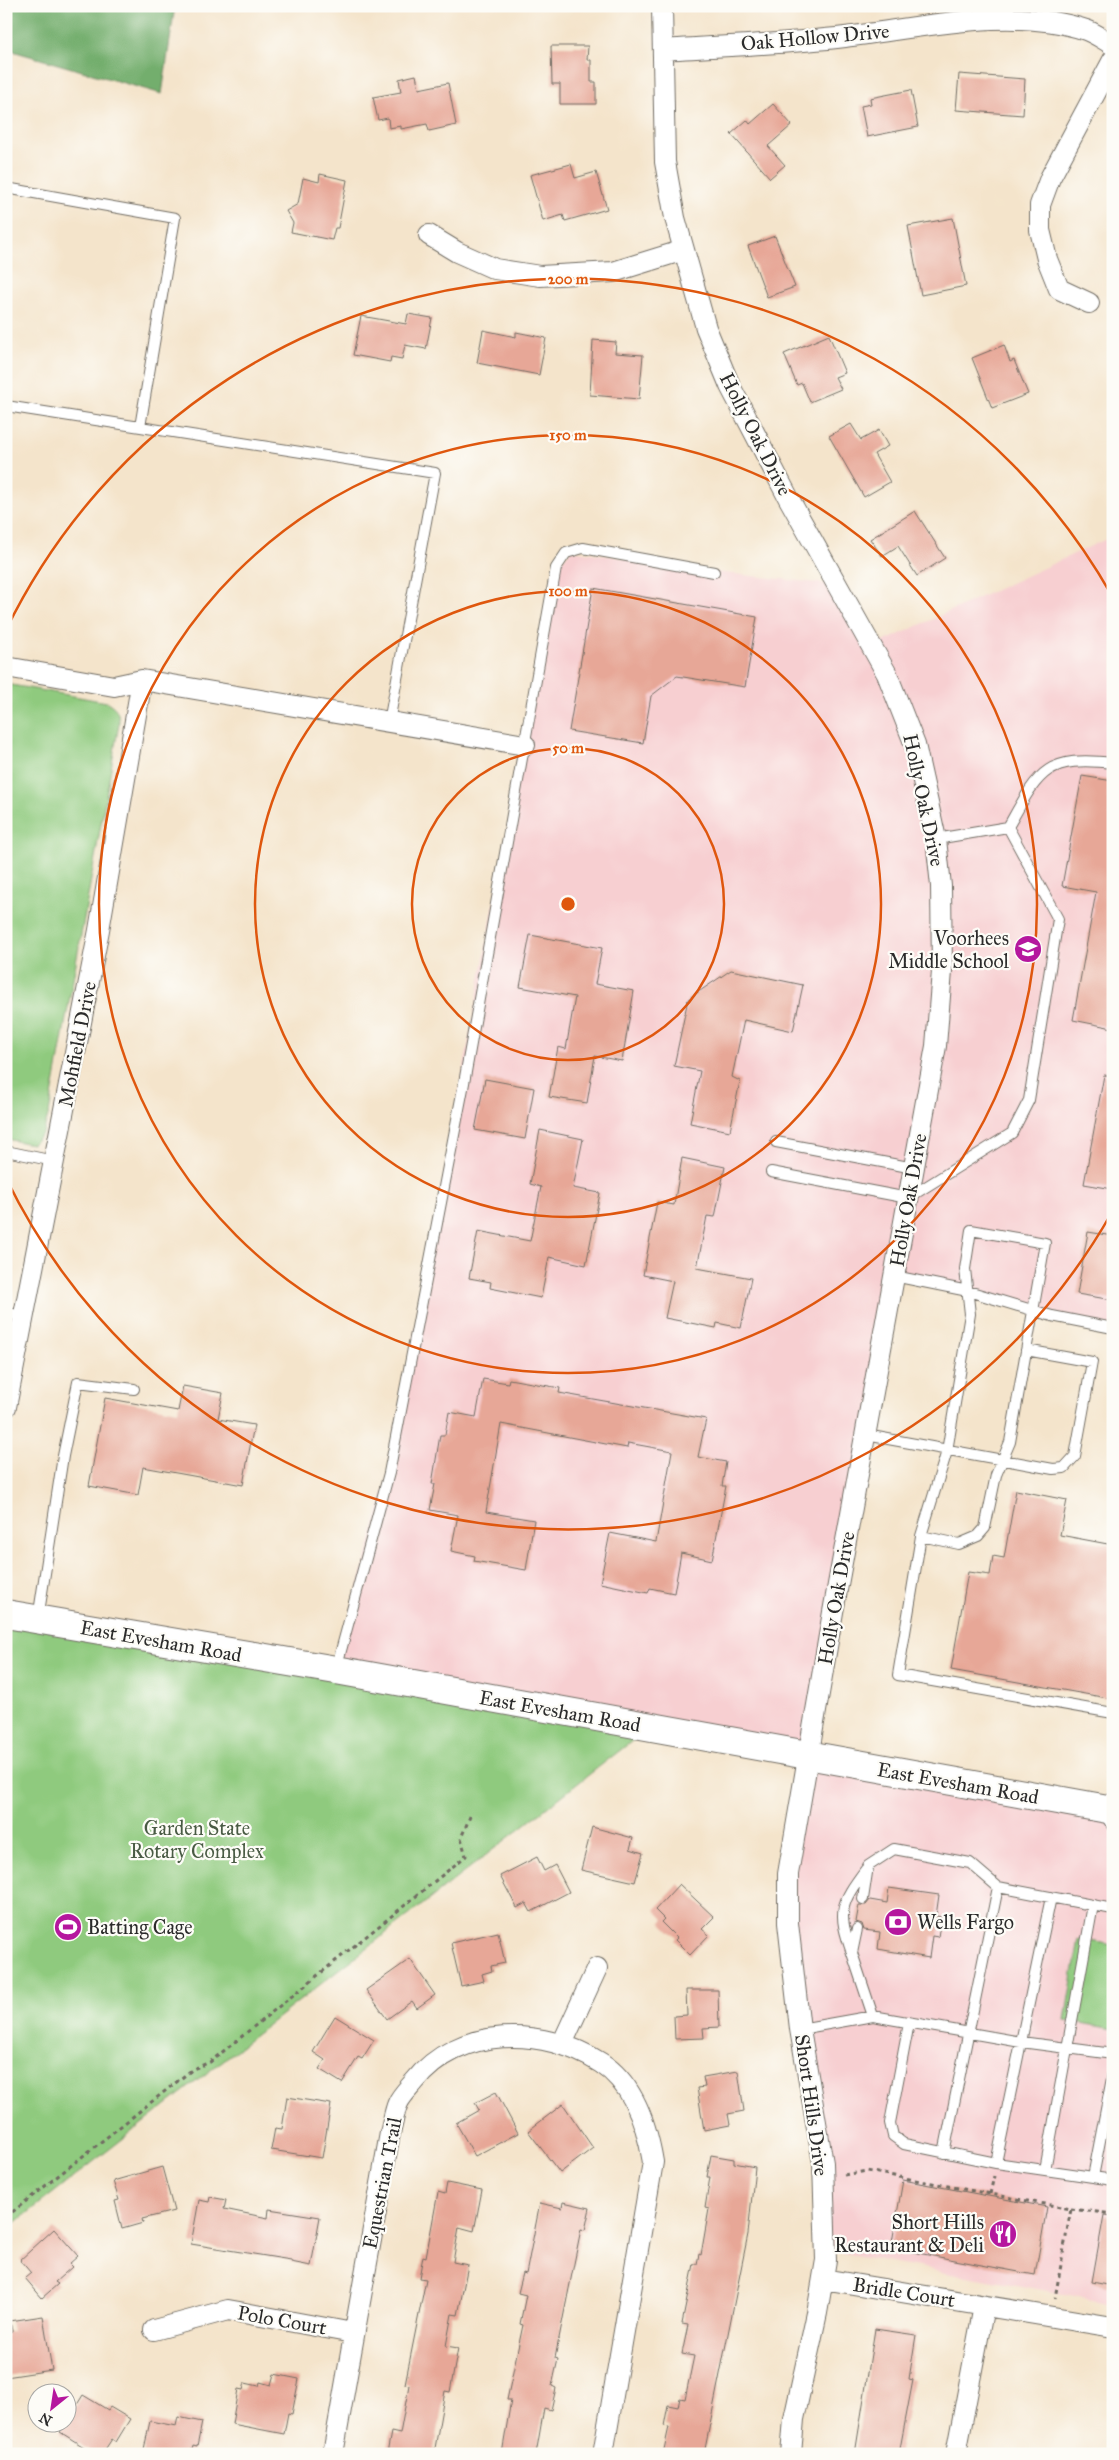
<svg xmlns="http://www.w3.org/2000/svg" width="1119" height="2460" font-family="'IM FELL Great Primer',serif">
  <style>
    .built { fill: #f7cfd1 }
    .green { fill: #8fca7e; stroke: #5d7a54 }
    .forest { fill: #73ae6d; stroke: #4f6c4c }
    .building { fill: #e7a797 }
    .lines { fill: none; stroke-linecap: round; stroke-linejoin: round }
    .lane-casing { stroke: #716c63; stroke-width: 12 }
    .street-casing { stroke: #716c63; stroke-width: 22 }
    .primary-casing { stroke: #716c63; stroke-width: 30 }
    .path { stroke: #716c63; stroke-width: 3; stroke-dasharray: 4 4; stroke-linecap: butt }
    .lane { stroke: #fff; stroke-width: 10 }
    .street { stroke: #fff; stroke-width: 20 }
    .primary { stroke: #fff; stroke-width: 28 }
    .ring { fill: none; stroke: #df570e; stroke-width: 2.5 }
    .labels { text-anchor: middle; stroke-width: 4.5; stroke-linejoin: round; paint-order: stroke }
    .street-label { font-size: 20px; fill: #2b2b2b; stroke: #fdfcf7 }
    .poi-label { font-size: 20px; fill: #2b2b2b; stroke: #fdfcf7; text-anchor: end }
    .park-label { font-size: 20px; fill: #495b44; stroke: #fdfcf7 }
    .centre { fill: #df570e; stroke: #fdfcf7; stroke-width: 2.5 }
    .ring-label { font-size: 15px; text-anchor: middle; font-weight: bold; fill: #df570e; stroke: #fdfcf7; stroke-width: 4.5; stroke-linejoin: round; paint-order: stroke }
  </style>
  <rect width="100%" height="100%" fill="#fdfcf7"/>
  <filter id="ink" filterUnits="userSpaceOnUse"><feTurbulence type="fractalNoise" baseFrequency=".02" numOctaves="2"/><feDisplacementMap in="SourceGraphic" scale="10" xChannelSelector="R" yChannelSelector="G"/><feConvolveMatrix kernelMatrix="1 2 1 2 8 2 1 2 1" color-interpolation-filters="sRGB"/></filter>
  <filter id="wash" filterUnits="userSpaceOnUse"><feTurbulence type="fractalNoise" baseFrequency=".0096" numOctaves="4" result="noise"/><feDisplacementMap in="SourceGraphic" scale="20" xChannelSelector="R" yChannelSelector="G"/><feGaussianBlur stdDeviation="1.12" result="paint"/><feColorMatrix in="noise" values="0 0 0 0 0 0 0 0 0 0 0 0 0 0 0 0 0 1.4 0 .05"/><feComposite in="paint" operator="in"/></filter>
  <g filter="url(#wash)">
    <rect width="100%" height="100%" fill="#f4e4cb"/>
    <path class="built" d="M1113,536V1328L894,1276L808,1755L1113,1810V2303L826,2250L788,1923L807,1755L336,1670L389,1473L556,568L571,550L714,572L837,585L872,647Z"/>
    <path class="green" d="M6,684L107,702C117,708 119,712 119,724L49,1113L43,1133L32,1144L6,1139Z
      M6,1614L650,1727L6,2230Z
      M1079,1939L1113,1945V2029L1065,2020Z"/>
    <path class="forest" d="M6,6H175L162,94L16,52L6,46Z"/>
    <g id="blocks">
      <path class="building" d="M551,46H588L587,60H591V82H596V104H560V84H552Z
        M959,74L1025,79L1023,115L956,110Z
        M416,75L419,89L448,83L456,125L429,131L427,124L401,129V126L389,128L388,118L378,120L373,97L401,92L399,79Z
        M911,90L918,127L867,137L861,106L871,104L870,98Z
        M773,104L792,125L768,146L785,165L770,178L731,134L747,120L750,124Z
        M571,164L575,178L596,172L607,209L565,221L563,215L543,221L530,175Z
        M320,174L347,180L338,228H335L332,240L291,232L293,223L286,211L298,204L303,178L319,182Z
        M953,218L966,286L921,295L908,226Z
        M775,236L795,287L767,297L748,246Z
        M408,314L432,318L426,349L405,345L402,359L391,357L390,362L353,355L361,316L406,324Z
        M483,330L516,337V332L546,338L539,375L477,363Z
        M829,335L845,373L835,377L841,389L810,402L802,383L797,385L784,354Z
        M593,340L616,342L615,353L643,355L639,399L590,395Z
        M1004,345L1010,362L1014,360L1028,394L992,408L972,358Z
        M851,424L861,440L879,430L888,446L874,454L890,482L864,497L829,436Z
        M915,511L945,558L917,576L898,546L882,556L870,539Z
        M593,588L757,617L745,687L677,676L651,696L643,743L569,731Z
        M1082,776L1113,781V1028L1073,1020L1096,892L1062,886Z
        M530,935L602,948L595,984L634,991L622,1061L595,1056L587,1103L549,1097L558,1047L566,1049L575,997L520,987Z
        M731,970L803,985L793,1031L744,1020L732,1077L740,1081L730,1131L690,1123L700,1071L674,1066L688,999Z
        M1104,1075L1113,1076V1189L1084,1184Z
        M485,1079L534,1088L525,1139L475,1130Z
        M540,1130L583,1139L573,1188L600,1193L586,1265L549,1257L541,1298L490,1288L491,1282L469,1278L478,1231L530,1241L541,1187L530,1184Z
        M682,1158L725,1167L715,1217L707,1216L697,1268L751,1278L741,1328L717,1323L716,1328L665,1318L673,1281L643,1275L657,1202L674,1205Z
        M1088,1232L1113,1236V1300L1077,1294Z
        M483,1379L508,1383L509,1379L560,1388L559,1393L706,1419L698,1457L726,1462L722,1486H726L712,1560L681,1553L674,1593L650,1588L648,1593L600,1583L610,1533L656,1542L672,1451L628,1443L627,1448L501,1424L486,1512L534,1520L526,1570L474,1561L475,1556L451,1551L458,1515L430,1510L435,1484H432L440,1435H445L449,1412L476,1417Z
        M183,1386L223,1393L218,1419L254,1425L243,1485L143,1467L138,1495L89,1486L105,1398L178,1411Z
        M1016,1490L1067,1500L1060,1535L1113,1545V1699L951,1670L968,1572L990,1575L993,1556L1004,1558Z
        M592,1827L633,1838L630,1849L643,1853L635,1882L581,1870Z
        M537,1857L544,1871L555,1865L569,1892L531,1912L526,1903L517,1908L500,1876Z
        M679,1884L714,1917L702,1929L709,1935L690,1955L675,1940L677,1938L661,1922L664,1919L655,1910Z
        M889,1888L939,1895L936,1916L941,1917L938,1937L932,1936L929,1958L878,1949L880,1932L864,1930L862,1924L856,1922L859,1905H866L870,1900L887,1903Z
        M498,1932L505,1963L491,1966L492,1971L482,1974L484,1981L461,1986L451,1943Z
        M410,1959L435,1995L417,2008L412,2001L387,2019L366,1990Z
        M686,1990H718L719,2027L703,2028L704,2038L675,2039L674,2016L687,2015Z
        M335,2016L374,2040L362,2059L358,2057L342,2083L319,2069L325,2060L313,2052Z
        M738,2071L744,2111L728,2114L730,2125L704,2130L697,2088L705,2087L703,2077Z
        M496,2092L518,2133L475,2156L456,2123L479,2110L475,2103Z
        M287,2097L331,2104L322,2158L271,2150L275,2128L282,2129Z
        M563,2104L593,2148L560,2173L528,2131Z
        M711,2155L734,2159V2163L755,2167L748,2234L704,2454H663L669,2427L664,2426L668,2405L678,2407L680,2398L685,2399L694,2356L682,2354L688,2325L682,2324L694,2264H697L699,2254L701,2255L709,2209L705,2208L710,2177H707Z
        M162,2167L174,2211L142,2219L143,2223L122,2229L115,2201L119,2200L113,2181Z
        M903,2180L1047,2207L1035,2275L891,2248Z
        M447,2183L482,2190L474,2231L459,2227L453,2262L468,2265L458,2315L452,2314L446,2346L458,2348L450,2392L445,2391L434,2454H387L391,2432L400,2434L409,2385L405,2384L426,2279L419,2278L423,2256L426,2257L438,2192L445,2194Z
        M210,2197L226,2200L224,2209L268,2218L269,2209L320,2217L311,2266L291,2262V2260L191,2244L199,2200L209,2202Z
        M563,2202L590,2208L585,2230L581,2229L555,2358L558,2359L552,2386L556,2388L551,2410L544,2408L536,2454H502L511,2400H507L523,2325L520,2324L526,2295L518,2293L523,2273L526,2274L540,2203L562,2208Z
        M1104,2215L1113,2216V2286L1092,2282Z
        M54,2229L78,2256L69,2264L72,2267L55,2282L58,2284L42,2298L25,2278L31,2273L20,2260Z
        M43,2316L52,2370L6,2377V2332L12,2331L10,2321Z
        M875,2329L916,2335L909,2379L913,2380L899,2454H855Z
        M274,2374L299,2379L292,2414L288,2413L284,2434L232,2424L238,2389L243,2390L245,2383L259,2386L260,2382L271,2385Z
        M83,2395L108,2410L110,2407L130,2419L116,2442L112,2439L102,2454H95L60,2432Z
        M178,2417L202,2422L197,2447L193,2446L191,2454H143L150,2421L176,2426Z"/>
    </g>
  </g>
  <g filter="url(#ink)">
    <use href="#blocks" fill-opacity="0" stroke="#716c63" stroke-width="1"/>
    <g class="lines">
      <defs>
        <path id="lane" d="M6,188L175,218L140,427
          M6,406L435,473L389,722
          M1008,827C1039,772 1045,755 1113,763
          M936,839L1008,827
          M776,1142L914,1168
          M6,1151L54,1161
          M771,1172L908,1198L1012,1133L1029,1100L1058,919L1008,827
          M894,1276L968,1291L1052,1316L1113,1328
          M6,1313L24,1316
          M866,1435L1053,1469L1064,1468L1075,1456L1092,1362L1026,1350
          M921,1536L959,1544L978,1536L985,1528L996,1475L1010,1442L1045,1243L971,1230L965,1269L970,1314L947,1451L921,1536L898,1675L1113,1713
          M38,1619L63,1456L78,1382L134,1389
          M336,1669L389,1473L464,1083L556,568L566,553L583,548L714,572
          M1104,1813L1113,1827
          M863,1899L868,1866L894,1849L970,1863L998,1887L1113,1909
          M857,1929L852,1953L873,2016
          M852,1953C837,1911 840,1904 866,1869
          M909,2023L890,2123L893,2136L904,2144L996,2163L1051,1897
          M800,2029L873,2016L1021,2042L1113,2054
          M1113,2073L1093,2177L1113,2180
          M944,2153L998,1887
          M996,2163L1093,2177
          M1045,2170L1093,1905"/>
        <path id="street" d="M662,6L665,162L675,218L706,328L730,386L789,499L887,674L915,745L936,839L941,886L942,971L936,1046L833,1612L788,1874V1923L800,2029L823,2163L826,2260L817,2313L794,2419L791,2454
          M663,50C723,46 785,44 845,37C921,28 1012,5 1086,30C1095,33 1104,40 1113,45
          M429,235L457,252L495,269L540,276L613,272L684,250
          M1089,303L1059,289L1047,259L1040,230V205L1050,178L1113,60
          M6,667L114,686L142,680L525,745
          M6,1407L99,930L142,680
          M562,2044L597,1968
          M823,2279L1113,2327
          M154,2330L228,2310L353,2333
          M333,2454L390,2133C393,2123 394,2112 398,2103C401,2096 409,2088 414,2082C459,2025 543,2026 601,2063C634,2084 647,2126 653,2162L603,2454
          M956,2454L984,2306"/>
        <path id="primary" d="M6,1614L336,1670L1113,1810"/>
      </defs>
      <use href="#lane" class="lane-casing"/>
      <use href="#street" class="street-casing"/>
      <use href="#primary" class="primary-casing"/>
      <path class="path" d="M844,2175L867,2171L1071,2209L1055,2298
        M990,2194L994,2176
        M1071,2209L1113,2214
        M6,2217L193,2069L210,2062L466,1856L461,1838L471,1814"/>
      <use href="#lane" class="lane"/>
      <use href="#street" class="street"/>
      <use href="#primary" class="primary"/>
    </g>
  </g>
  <g class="ring">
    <circle cx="568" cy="904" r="156"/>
    <circle cx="568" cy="904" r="313"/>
    <circle cx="568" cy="904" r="469"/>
    <path d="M1112 1212A625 625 0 0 1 6 1178M6 630A625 625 0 0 1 1112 596"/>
  </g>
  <defs>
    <symbol id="school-disc" viewBox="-11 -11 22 22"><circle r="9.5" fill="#b5179e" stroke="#fdfcf7"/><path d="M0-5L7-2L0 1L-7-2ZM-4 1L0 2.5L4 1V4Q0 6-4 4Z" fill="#fff"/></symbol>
    <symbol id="bank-disc" viewBox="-11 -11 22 22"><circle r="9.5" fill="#b5179e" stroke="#fdfcf7"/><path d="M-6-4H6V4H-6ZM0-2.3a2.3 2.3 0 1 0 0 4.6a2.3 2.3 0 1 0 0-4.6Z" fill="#fff"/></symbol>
    <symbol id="stadium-disc" viewBox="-11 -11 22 22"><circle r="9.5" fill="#b5179e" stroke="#fdfcf7"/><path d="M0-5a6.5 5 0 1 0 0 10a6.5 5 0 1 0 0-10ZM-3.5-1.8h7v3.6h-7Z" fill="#fff"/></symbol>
    <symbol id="restaurant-disc" viewBox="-11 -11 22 22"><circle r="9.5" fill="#b5179e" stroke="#fdfcf7"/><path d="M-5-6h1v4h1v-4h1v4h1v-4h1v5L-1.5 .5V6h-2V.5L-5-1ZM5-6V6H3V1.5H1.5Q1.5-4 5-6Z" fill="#fff"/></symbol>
  </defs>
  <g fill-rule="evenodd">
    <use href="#school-disc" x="1012" y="933" width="32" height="32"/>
    <use href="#bank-disc" x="882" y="1906" width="32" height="32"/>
    <use href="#stadium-disc" x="52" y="1911" width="32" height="32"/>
    <use href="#restaurant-disc" x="987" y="2218" width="32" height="32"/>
  </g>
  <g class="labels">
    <g class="street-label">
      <text transform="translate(815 37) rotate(-5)" y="7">Oak Hollow Drive</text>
      <text transform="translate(756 434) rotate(63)" y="7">Holly Oak Drive</text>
      <text transform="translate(924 800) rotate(78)" y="7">Holly Oak Drive</text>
      <text transform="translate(77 1044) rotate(-79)" y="7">Mohfield Drive</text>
      <text transform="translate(908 1200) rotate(-80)" y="7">Holly Oak Drive</text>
      <text transform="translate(836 1598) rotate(-80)" y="7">Holly Oak Drive</text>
      <text transform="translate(161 1641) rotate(10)" y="7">East Evesham Road</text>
      <text transform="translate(560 1711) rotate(10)" y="7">East Evesham Road</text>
      <text transform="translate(958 1783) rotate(10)" y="7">East Evesham Road</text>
      <text transform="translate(812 2105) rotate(82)" y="7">Short Hills Drive</text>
      <text transform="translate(382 2183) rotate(-79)" y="7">Equestrian Trail</text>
      <text transform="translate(904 2292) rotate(9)" y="7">Bridle Court</text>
      <text transform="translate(282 2320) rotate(10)" y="7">Polo Court</text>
    </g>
    <g class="poi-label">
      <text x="1009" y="945">Voorhees<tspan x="1009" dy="23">Middle School</tspan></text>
      <text x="917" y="1929" text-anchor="start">Wells Fargo</text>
      <text x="87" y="1934" text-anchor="start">Batting Cage</text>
      <text x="984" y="2229">Short Hills<tspan x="984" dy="23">Restaurant &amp; Deli</tspan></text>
    </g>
    <g class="park-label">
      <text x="197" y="1835">Garden State<tspan x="197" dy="23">Rotary Complex</tspan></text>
    </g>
  </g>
  <circle cx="568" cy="904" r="8" class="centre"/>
  <g class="ring-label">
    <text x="568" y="284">200 m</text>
    <text x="568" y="440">150 m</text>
    <text x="568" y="596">100 m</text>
    <text x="568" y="753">50 m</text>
  </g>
  <rect width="1119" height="2460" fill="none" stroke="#fdfcf7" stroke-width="25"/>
  <g transform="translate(52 2408) rotate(210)"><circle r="24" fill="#fdfcf7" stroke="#a9a8a5"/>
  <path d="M0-4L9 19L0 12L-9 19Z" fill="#b5179e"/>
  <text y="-8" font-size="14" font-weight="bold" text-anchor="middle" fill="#2b2b2b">N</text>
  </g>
</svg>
